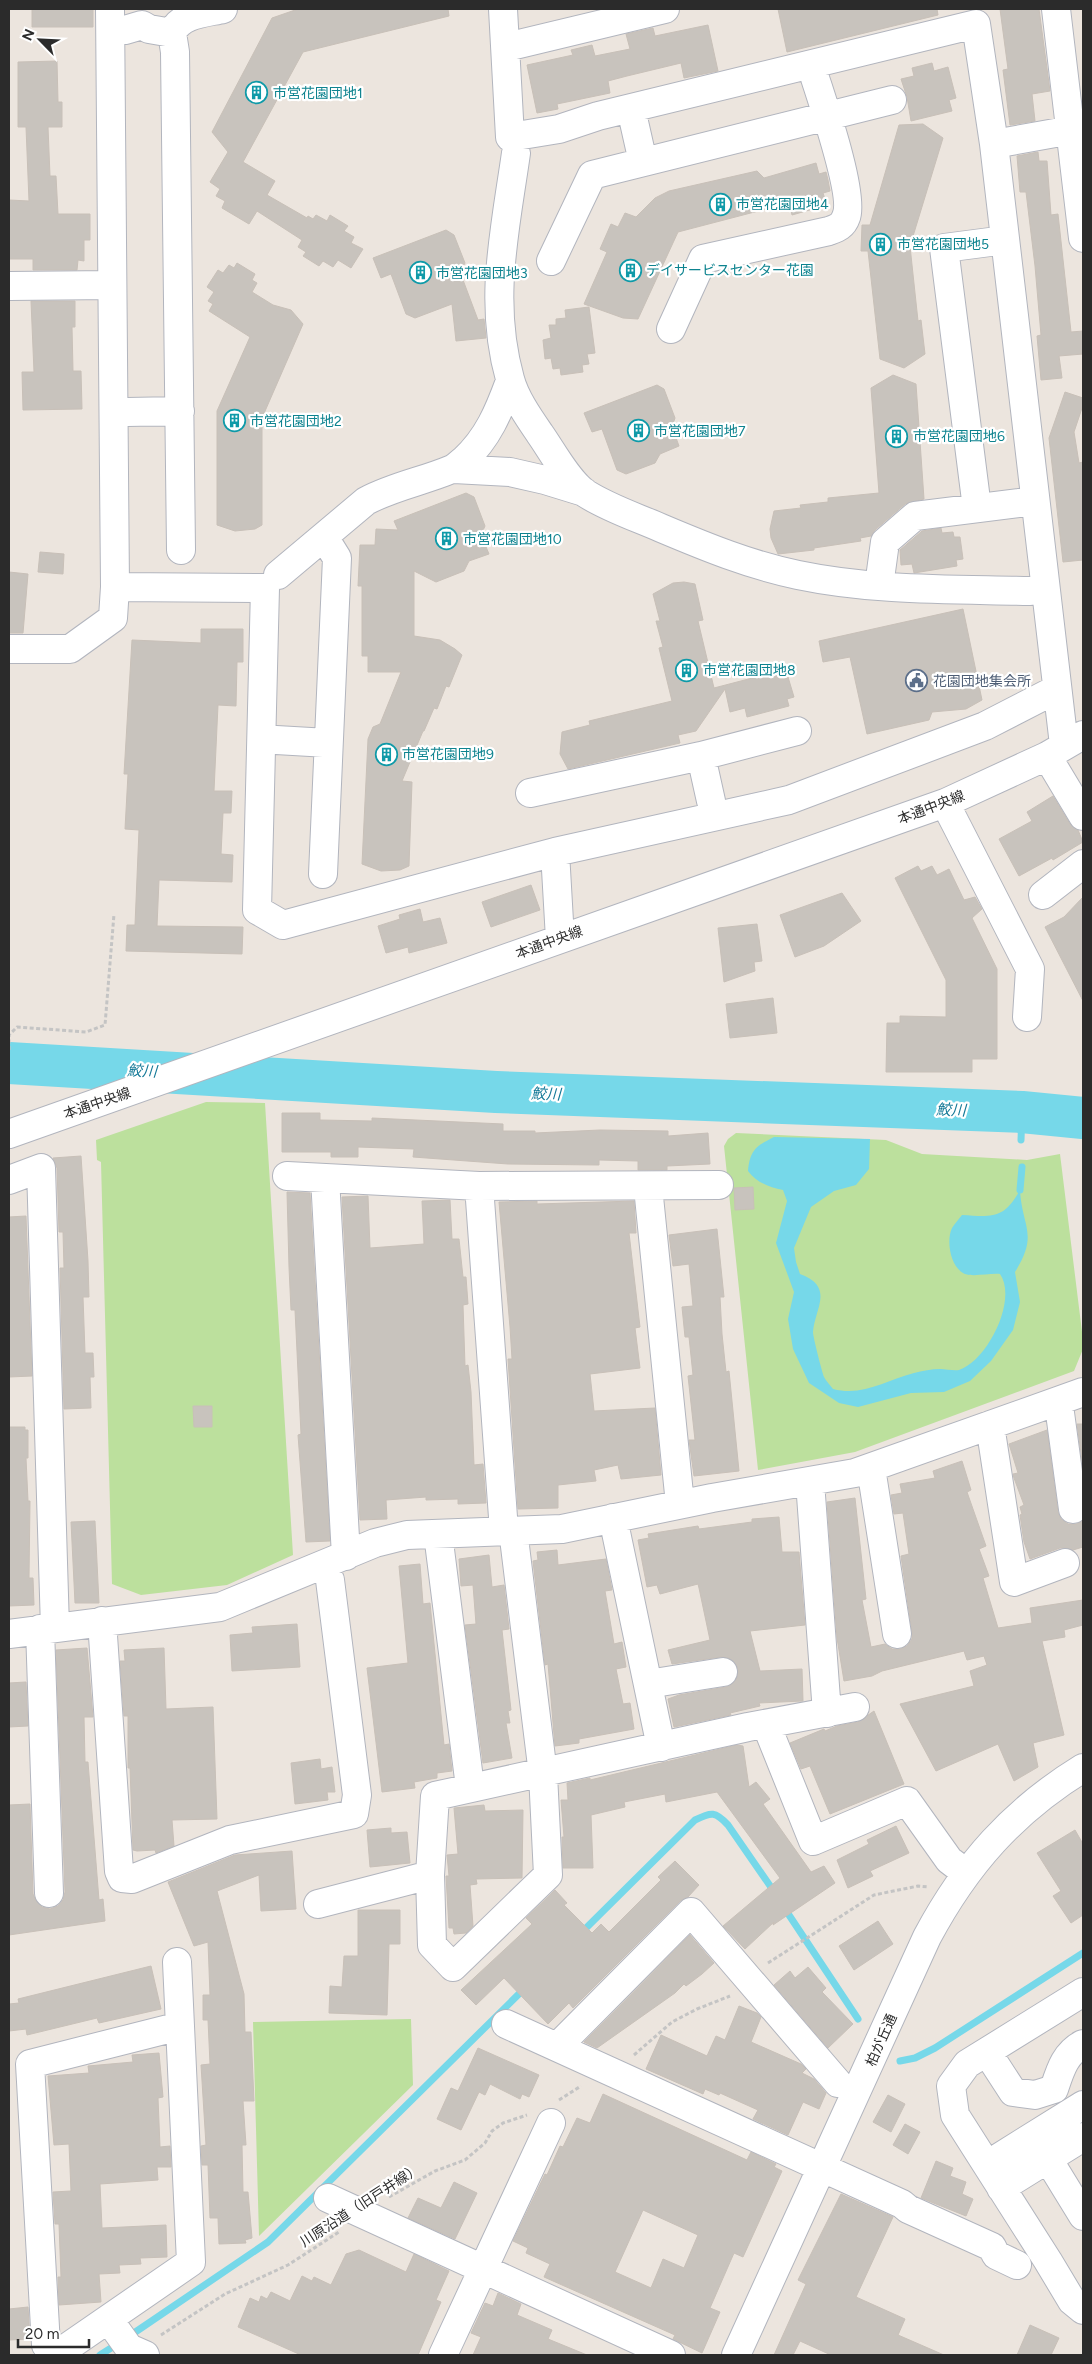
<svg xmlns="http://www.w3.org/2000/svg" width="1092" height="2364" font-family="Figtree,'Noto Sans JP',sans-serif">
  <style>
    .green { fill: #bce09d }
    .water { fill: #76d8e9 }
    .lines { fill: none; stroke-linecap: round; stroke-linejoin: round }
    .stream { stroke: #76d8e9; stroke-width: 7 }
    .river { stroke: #76d8e9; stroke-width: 42 }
    .building { fill: #c8c3bd; stroke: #c8c0b8; fill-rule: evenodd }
    .minor-casing { stroke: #b2b5be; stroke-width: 30 }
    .path { stroke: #c4c4c4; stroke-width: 3; stroke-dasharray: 4 2.5; stroke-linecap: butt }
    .minor { stroke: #fff; stroke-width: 28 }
    .labels { text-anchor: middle; stroke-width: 4.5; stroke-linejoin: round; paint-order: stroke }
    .culture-label { font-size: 14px; fill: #0d838f; stroke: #fff; text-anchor: start }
    .service-label { font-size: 14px; fill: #4e5e75; stroke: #fff; text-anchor: start }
    .street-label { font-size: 14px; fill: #2b2b2b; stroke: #fff }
    .water-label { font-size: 15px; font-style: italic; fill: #147997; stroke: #fff }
  </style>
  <rect width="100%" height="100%" fill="#ece5de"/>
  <path class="green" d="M206,1102L265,1103L293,1555L227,1585L141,1595L112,1584L101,1162L97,1160L96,1140Z
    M736,1133L886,1140L922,1154L1027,1160L1060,1154L1083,1340V1349L1074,1371L855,1452L758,1470L724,1146L728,1139Z
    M411,2019L413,2085L259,2236L253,2022Z"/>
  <path class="water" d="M774,1137L870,1139L869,1169L856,1185L834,1191L811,1207L794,1248L796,1262L800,1274C835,1287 815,1308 813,1332C813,1337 822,1372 824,1377C826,1381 830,1385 833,1389C863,1397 886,1380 914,1373C922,1371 932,1369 940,1369C946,1369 954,1371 959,1370C987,1361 1018,1300 1000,1274C990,1273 974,1277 965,1274C950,1268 946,1240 952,1228C955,1223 959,1219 962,1215C993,1217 1004,1219 1020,1190C1022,1227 1039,1234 1015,1272L1020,1302L1013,1330L991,1361L970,1381L944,1392L911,1393L858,1407L839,1403L809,1383L793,1349L788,1319L794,1292L776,1243L787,1201L783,1190C769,1187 757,1183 748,1171C750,1150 756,1146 774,1137Z"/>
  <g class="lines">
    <path class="stream" d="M1021,1140L1022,1112
      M1020,1190L1022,1167
      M783,1906L858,2019
      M580,1934L695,1820C712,1812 715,1811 728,1825L775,1893
      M900,2061L915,2058L935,2048L1083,1953
      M128,2337L268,2242L526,1987
      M100,2355L119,2343"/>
    <path class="river" d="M9,1063L496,1092L1022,1112L1083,1118"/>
  </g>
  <path class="building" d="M32,9H93V27H32Z
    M298,9H448L449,16L303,52L243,162L275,181L267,195L307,218L308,216L313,219L316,215L327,221L330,215L348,226L344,231L354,237L351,243L363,249L351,268L338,260L333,267L323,261L319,266L303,256L306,252L298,247L302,240L257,211L249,224L222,208L225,201L216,196L220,189L210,182L228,152L212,132L272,18Z
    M778,9H937L938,15L787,52Z
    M1000,9H1039L1050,91L1032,94L1035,121L1010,125L1003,70L1008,69Z
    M708,25L718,71L684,78L681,63L627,76L608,81L610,93L557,104L558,109L537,113L527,65L573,55L571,50L592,45L595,56L630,49L626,34L653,28L655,36Z
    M57,61L58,102H62V127H48L50,176H56L58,214H90V240H84V261L78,260L77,270H33V259H9V200L29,201L26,127H18V62Z
    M932,63L934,71L948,67L956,98L949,100L952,111L911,121L907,97L901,79L914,76L912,68Z
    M923,124L943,138L910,246L918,321L921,320L925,354L904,368L880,359L868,251H861L862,225H870L899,125Z
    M1038,152L1039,161H1047L1051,215L1058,214L1071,332L1083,331V354L1059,356L1062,378L1041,380L1037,336L1041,335L1035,266L1026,192H1020L1017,156Z
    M816,163L819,174L826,172L828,180L830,191L823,193L827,205L792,215L789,203L678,232L638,319L623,318L584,304L607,252L600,249L611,224L618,227L625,213L636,217L655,198L669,191L757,171L764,178Z
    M446,230L454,235L465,263L460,272L478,320L484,319L486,338L456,341L452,304L415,318L406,314L391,274L381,278L373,258Z
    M237,263L255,274L252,280L257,283L252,292L273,305L291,310L303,324L262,418V525L255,529L235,531L217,525V411L250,337L209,311L213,304L208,301L214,292L207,287L218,270L223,273L229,265L234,268Z
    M31,301H75V327H72L73,371H81L82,409L23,410L22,372H34Z
    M589,307L595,353L587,354L589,364L582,365L583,372L561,375L560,368L553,369L551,358L545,359L543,340L551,338L549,325H556V319L566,318L565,310Z
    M893,375L916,384L924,499L905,504L875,530L871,536L860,538L861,541L814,548V550L778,554L771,538L770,529L774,511L801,508L800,505L828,502V498L879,493L871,388Z
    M657,385L664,389L675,418L672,427L679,446L660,454L655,463L626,474L617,470L602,429L592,432L584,413Z
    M1065,392L1083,398V405L1074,432L1079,463L1083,462V560L1063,562L1049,438Z
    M466,493L474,497L485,526L481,535L489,554L469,561L464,571L436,582L414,571V636L440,640L455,649L462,655L449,687L446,686L437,709L434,708L424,731H423L402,781L412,782L409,866L400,870L381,871L362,864L368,739L373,727L380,724L401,672H368V656H362V586H358L360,545H375L376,529L398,530L394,521Z
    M941,528L942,533L953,532L954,537H960L963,559L956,560L957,566L914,573L912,564L901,565L900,550L922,531Z
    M40,552L64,554L63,574L38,572Z
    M9,572L28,574L23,633H9Z
    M684,582L695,584L703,620L698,621L714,688L760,676L758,670L779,664L783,679L788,677L794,697L787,699L789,706L747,717L745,708L730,712L725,689L696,731L678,735L680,743L568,769L560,754L562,732L590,725L589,721L672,701L659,648L663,647L656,621H660L653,594L673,583Z
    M963,609L982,700L966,709L932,712L929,720L867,734L850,657L823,662L819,641Z
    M201,629H243V662H237L236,706L218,705L214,791H232L231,813H223L221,854L233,855L232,882L159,880L157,926L243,927L242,954L126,951L127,925H135L139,830L125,829L128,774H124L132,640L201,643Z
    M1053,796L1070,824L1078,830L1083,842L1053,860L1052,858L1019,876L999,839L1032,821L1027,812Z
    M918,866L921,871L932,866L937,875L949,869L964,900L975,897L982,909L972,918L997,969V1059H972V1072H886L887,1023H900V1016L946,1017V980L895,878Z
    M531,885L540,910L491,927L482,902Z
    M842,893L861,921L824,946L795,957L780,915Z
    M1083,897V1001L1045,927L1064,917Z
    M420,909L423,922L440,918L447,943L409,953L408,947L386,953L378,926L400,919L399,915Z
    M757,924L762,961L754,962L755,971L724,982L718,928Z
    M773,998L777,1033L730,1038L726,1004Z
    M282,1113H320V1120L372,1121V1118L503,1124V1131H535V1133L600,1130L668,1131V1136L708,1133L710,1164L667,1166V1170H638V1161L599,1160V1165L508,1164L413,1157L414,1149L358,1147V1157H331V1152H282Z
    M81,1156L88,1261L89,1297H83L85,1353H93L94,1377H90L91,1408L64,1409L60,1268H64L63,1232H59L57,1168L53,1158Z
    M753,1187L754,1209L735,1210L734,1188Z
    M287,1192L310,1193L330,1541L306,1542L298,1435L301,1434L295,1310H291L289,1267Z
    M368,1196L370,1248L424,1244L422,1201L450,1200L452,1239H459L463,1277H466L468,1304L463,1305L465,1366L468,1365L471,1392L474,1465L483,1464L486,1503L458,1504V1499L426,1500V1497L386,1500L387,1519L360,1520L342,1197Z
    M537,1201V1204L634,1201L636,1233H629L640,1327L635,1328L640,1368L590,1374L594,1411L655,1408L661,1475L621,1479L618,1465L594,1470L596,1481L558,1485V1508L518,1509L508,1359H512L510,1327L499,1202Z
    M26,1216L32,1376L9,1377V1217Z
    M717,1229L724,1297H720L722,1334L726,1372L729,1371L739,1471L694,1476L689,1440H695L688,1376L693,1375L689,1337H685L682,1307L693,1306L689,1264L673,1266L669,1235Z
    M193,1406H212V1427H194Z
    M1077,1424H1083V1468Z
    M9,1427H25V1430H28V1458H26L28,1501H30L29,1578H33L34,1605L9,1606Z
    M1047,1430L1058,1512L1061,1519L1068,1524H1076L1083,1521V1547L1073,1550L1067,1548H1060L1030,1559L1024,1542L1020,1515L1022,1514L1020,1507L1024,1505L1014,1478L1013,1474L1018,1473L1009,1444Z
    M962,1461L971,1490L967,1492L986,1546L979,1549L989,1576L983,1578L998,1628L1032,1623L1030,1608L1083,1600V1625L1064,1630L1065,1637L1042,1641L1064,1735L1033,1743L1038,1767L1014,1781L998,1744L936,1771L900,1704L974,1686L970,1671L987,1665L984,1656L967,1660L964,1651L882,1671L872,1676L844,1681L837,1638L827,1502L855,1498L866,1599L862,1600L871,1647L885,1644L892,1649H900L907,1646L912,1639V1632L901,1556L909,1554L903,1513L894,1514L891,1495L902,1493L900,1484L935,1478L933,1471Z
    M779,1517L782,1552H799L805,1625L750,1631L760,1671L802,1669L803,1701L759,1703L760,1706L730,1713L731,1715L674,1727L668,1699L679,1695L726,1687L732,1684L737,1678L738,1669L735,1663L729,1658L721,1657L672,1664L668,1650L710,1640L699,1588L698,1584L660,1594L657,1585L647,1587L638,1540L649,1538L648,1534L698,1526L699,1529L752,1522V1519Z
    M95,1521L99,1603H75L71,1522Z
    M557,1550L558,1565L606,1559L612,1590L605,1591L614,1644L622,1642L626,1667L616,1669L623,1704L630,1703L634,1729L579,1739V1743L555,1746L548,1664L545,1665L533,1561L538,1560L537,1552Z
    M489,1555L492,1587L504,1585L509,1629L502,1630L511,1710L508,1711L510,1723H506L512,1758L483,1763L465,1625L476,1624L473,1585L461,1586L459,1559Z
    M420,1564L423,1604L430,1603L444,1745L449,1744L452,1771L437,1773V1778L414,1782L415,1788L382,1792L367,1668L408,1663L399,1566Z
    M297,1624L300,1667L232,1671L230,1635L253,1633L252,1627Z
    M87,1648L93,1717H84L85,1762H88L99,1900L103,1899L105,1921L9,1935V1805L30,1804L33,1894L36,1901L42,1907L50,1909L58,1906L63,1900L65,1892L56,1650Z
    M164,1648L166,1709L213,1707L217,1819L172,1820L174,1846L156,1853L155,1850L137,1851L133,1850L130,1768H128V1716H124L120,1661H125L124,1650Z
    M26,1682L28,1726L9,1727V1683Z
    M874,1711L904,1784L830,1814L810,1766L801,1769L790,1743L824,1729L825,1731L837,1726L858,1722Z
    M737,1745L743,1746L749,1787L756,1782L770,1799L763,1804L811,1872L824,1866L835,1883L773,1925L774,1922L745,1949L723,1926L780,1878L717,1792L666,1802L665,1794L624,1802L625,1807L591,1815L593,1868H563L562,1837H564L561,1800H568L567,1783L590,1778V1780Z
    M320,1759L321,1769L332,1767L335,1792H327L328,1800L295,1804L291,1763Z
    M484,1805L485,1811L523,1810L522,1878L476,1879L477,1884L470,1885L473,1926L466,1933L454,1934L453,1928H449L446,1876H449L447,1855L458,1854L454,1808Z
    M896,1826L909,1853L870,1871L873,1876L848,1888L837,1860L869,1844L867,1840Z
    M391,1828V1833L407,1832L410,1863L370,1867L367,1830Z
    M1075,1830L1083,1844V1915L1071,1923L1053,1896L1061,1891L1037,1853Z
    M292,1851L296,1909L261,1911L259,1875L217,1891L244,1994L245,2032H251L254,2101H243L246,2145H242L243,2192H248L252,2238L245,2240L246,2243L219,2244L218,2218H210L208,2165H202L201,2146L206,2145L201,2065L210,2064L208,2020H203V1995H210L208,1942L194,1946L168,1882L235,1855Z
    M675,1861L699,1885L688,1897L680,1901L573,2008L569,2003L548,2024L504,1978L476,2005L461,1990L532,1924L526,1918L555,1890L567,1903L564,1905L592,1933L601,1924L609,1932L661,1880L658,1877Z
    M358,1910H400V1944H389L387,2015L329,2013L330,1986L342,1987L344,1956H358Z
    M878,1921L893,1944L854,1970L839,1946Z
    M690,1935L714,1963L702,1974L686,1986L684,1984L675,1993L597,2048L584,2042Z
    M151,1966L161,2009L99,2023L97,2018L27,2035L26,2029L9,2031V2004L19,2003L18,1999Z
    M808,1967L826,1988L822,1992L853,2024L828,2048L774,1985L790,1971L795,1978Z
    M739,2006L757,2013L761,2017L751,2042L801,2064L806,2069L802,2073L814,2079L826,2093L819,2109L803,2102L788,2135L753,2119L758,2110L720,2093L719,2095L705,2089L703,2094L646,2069L661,2035L707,2056L716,2036L725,2040Z
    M478,2048L539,2075L529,2097L522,2094L520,2099L490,2084L485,2095L479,2092L461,2130L437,2119L451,2088L458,2091Z
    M159,2053L163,2097L158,2098L160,2147L170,2146L171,2167H157L158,2180L100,2184L102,2228L166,2225L167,2257L140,2258L141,2264L119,2265L120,2273L99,2274L101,2302L59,2305L58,2277H61L59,2224H55L53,2192L71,2191L69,2144L54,2145L48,2076L89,2073L88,2066L133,2062L132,2055Z
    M603,2094L747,2160L751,2152L776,2164L774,2167L782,2171L743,2257L734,2253L710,2308L720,2312L702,2353L673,2339L675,2335L544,2277L550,2264L526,2253L528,2248L513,2241L545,2174L547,2175L560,2146L563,2147L577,2118L590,2123ZM643,2210L698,2235L684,2268L663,2259L651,2288L615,2272Z
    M888,2095L905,2104L891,2132L873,2122Z
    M905,2124L920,2132L908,2154L893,2145Z
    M936,2161L953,2168L950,2176L966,2182L962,2194L973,2199L966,2216L921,2198Z
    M454,2182L477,2193L455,2239L408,2218L418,2198L441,2208Z
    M841,2194L893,2217L856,2297L905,2319L898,2335L944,2355H831L800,2341L793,2355H774L806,2284L798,2280Z
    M359,2250L406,2272L414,2254L449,2271L436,2300L441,2302L418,2355H301L238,2327L250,2298L259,2302L261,2296L267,2299L271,2292L290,2301L302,2276L312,2281L314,2277L331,2285L346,2254Z
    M498,2293L521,2304L517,2315L552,2330L548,2339L587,2355H473L481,2337L471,2333L485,2303L493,2306Z
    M28,2307L30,2339L9,2340V2309Z
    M1030,2325L1059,2338L1051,2355H1017Z"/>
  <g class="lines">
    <defs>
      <path id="minor" d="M110,9L115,587L265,588L257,910L283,925L555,852L789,800L985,726L1057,689
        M503,9L510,137L559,129L598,116L976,24L994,144L1064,745
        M1056,9L1083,238
        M125,30L142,25L149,29L172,33L175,52L181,550
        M172,33C180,14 205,13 223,9
        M507,47L665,9
        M634,122L643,162
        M994,144L1083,128
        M516,153C505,231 488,301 510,379C515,398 529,418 540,434C552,451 568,481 585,493C608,508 636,517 661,528C706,547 750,565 798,575C874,591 953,589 1030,591
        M551,261L592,175L892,100
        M9,286L112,285
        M671,329L703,259L829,231C837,228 843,226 846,217C855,197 823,103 815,78
        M127,412L180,411
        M454,469L510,472L545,480L584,492
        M977,508L944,248L990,242
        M278,575L366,501C394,486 424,481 452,469C457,467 460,463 464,460C488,438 499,411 510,381
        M879,586L885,542L915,516L1035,501
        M9,649H70L113,618L115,587
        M276,740L328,743
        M701,756L711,801
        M1047,756L1083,816
        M530,793L701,756L797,731
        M945,803L1030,969L1027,1017
        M555,852L560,939
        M323,874L337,558L324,537
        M1043,895L1083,864
        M9,1134L945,803L1047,756L1083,735
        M287,1176L479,1186L719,1185
        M325,1178L346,1556
        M9,1180L41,1168L55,1628
        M479,1186L504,1531
        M648,1187L680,1504
        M1060,1413L1073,1509
        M990,1425L1014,1582L1065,1563
        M871,1468L897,1634
        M810,1482L827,1713
        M613,1518L661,1747
        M513,1530L543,1774L548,1875L453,1967L432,1945L430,1875L435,1796L748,1727L855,1707
        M438,1534L470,1787
        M102,1621L119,1871L122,1878L132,1879L230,1840L354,1814L357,1795L330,1580
        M40,1629L49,1893
        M9,1634L220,1607L375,1543L407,1535L562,1529L712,1498L855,1473L1083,1392
        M648,1684L723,1672
        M766,1724L813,1841L907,1801L949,1860L966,1873
        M318,1904L430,1875
        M177,1962L191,2262L56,2355L46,2345L30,2064L180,2026
        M1083,1992L967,2064L951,2086L955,2115L1048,2261L1072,2301L1083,2310
        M506,2024L902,2204L908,2209L992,2247L996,2255L1017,2265
        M557,2047L691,1912L838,2083
        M987,2052L1013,2092L1035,2095L1054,2089C1060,2071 1065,2053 1083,2044
        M1048,2159L1083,2216
        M987,2165L1083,2105
        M1001,2188L1083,2137
        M328,2198L671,2355
        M109,2320L129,2348L145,2355
        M443,2355L551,2123
        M736,2355L927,1937C966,1864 1013,1811 1083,1768"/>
    </defs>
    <use href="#minor" class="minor-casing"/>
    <path class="path" d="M9,1050V1035L17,1027L86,1032L105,1025L114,914
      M768,1963L874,1895L918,1886L928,1887
      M634,2055L672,2022L697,2009L730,1996
      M559,2100L581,2086
      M389,2197L435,2171L465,2160L485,2143L492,2131L503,2123L527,2115
      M161,2335L225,2294L288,2265L339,2232"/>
    <use href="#minor" class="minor"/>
  </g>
  <defs>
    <symbol id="building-ring" viewBox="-11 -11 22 22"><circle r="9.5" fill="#fff" stroke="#0f9aa8" stroke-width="1.5"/><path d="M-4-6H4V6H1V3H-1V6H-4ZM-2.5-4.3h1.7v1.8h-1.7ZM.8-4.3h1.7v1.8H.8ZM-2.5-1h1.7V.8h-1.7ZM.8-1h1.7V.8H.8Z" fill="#0f9aa8"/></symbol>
    <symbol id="civic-ring" viewBox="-11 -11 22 22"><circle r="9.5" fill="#fff" stroke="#5c6f8a" stroke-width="1.5"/><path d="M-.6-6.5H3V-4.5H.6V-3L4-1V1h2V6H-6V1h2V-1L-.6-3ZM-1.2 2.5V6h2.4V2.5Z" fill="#5c6f8a"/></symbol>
  </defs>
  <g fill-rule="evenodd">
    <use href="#building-ring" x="244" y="80" width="25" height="25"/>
    <use href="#building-ring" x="708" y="192" width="25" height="25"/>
    <use href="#building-ring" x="868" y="232" width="25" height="25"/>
    <use href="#building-ring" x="618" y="258" width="25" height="25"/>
    <use href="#building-ring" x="408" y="260" width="25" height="25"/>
    <use href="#building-ring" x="222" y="408" width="25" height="25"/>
    <use href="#building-ring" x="626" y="418" width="25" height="25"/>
    <use href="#building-ring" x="884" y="424" width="25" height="25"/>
    <use href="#building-ring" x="434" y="526" width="25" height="25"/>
    <use href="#building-ring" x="674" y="658" width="25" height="25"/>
    <use href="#civic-ring" x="904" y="668" width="25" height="25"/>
    <use href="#building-ring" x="374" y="742" width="25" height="25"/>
  </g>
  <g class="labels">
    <g class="culture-label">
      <text x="273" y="98">市営花園団地1</text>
      <text x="736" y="209">市営花園団地4</text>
      <text x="897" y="249">市営花園団地5</text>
      <text x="646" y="275">デイサービスセンター花園</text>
      <text x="436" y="278">市営花園団地3</text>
      <text x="250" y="426">市営花園団地2</text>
      <text x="654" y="436">市営花園団地7</text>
      <text x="913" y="441">市営花園団地6</text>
      <text x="463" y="544">市営花園団地10</text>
      <text x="703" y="675">市営花園団地8</text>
      <text x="402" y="759">市営花園団地9</text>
    </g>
    <g class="service-label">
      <text x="933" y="686">花園団地集会所</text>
    </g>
    <g class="street-label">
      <text transform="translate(931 807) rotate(-21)" y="5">本通中央線</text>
      <text transform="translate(549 942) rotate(-20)" y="5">本通中央線</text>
      <text transform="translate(97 1103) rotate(-19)" y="5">本通中央線</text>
      <text transform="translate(881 2040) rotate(-66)" y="5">柏が丘通</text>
      <text transform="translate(360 2205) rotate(-33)" y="5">川原沿道（旧戸井線）</text>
    </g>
    <g class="water-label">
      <text transform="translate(142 1071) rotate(3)" y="5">鮫川</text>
      <text transform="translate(546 1094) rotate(2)" y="5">鮫川</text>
      <text transform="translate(951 1110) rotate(2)" y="5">鮫川</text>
    </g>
  </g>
  <rect width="1092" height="2364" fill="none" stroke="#2b2b2b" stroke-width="20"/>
  <g transform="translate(40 40) rotate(294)" stroke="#ffffff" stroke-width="4" paint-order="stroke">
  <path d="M0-4L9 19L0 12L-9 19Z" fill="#2b2b2b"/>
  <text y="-8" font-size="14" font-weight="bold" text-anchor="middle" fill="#2b2b2b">N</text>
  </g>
  <path d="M18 2339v8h71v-8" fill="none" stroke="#2b2b2b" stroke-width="2.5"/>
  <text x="25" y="2339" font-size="15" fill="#2b2b2b" stroke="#ffffff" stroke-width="4" paint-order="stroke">20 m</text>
</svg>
